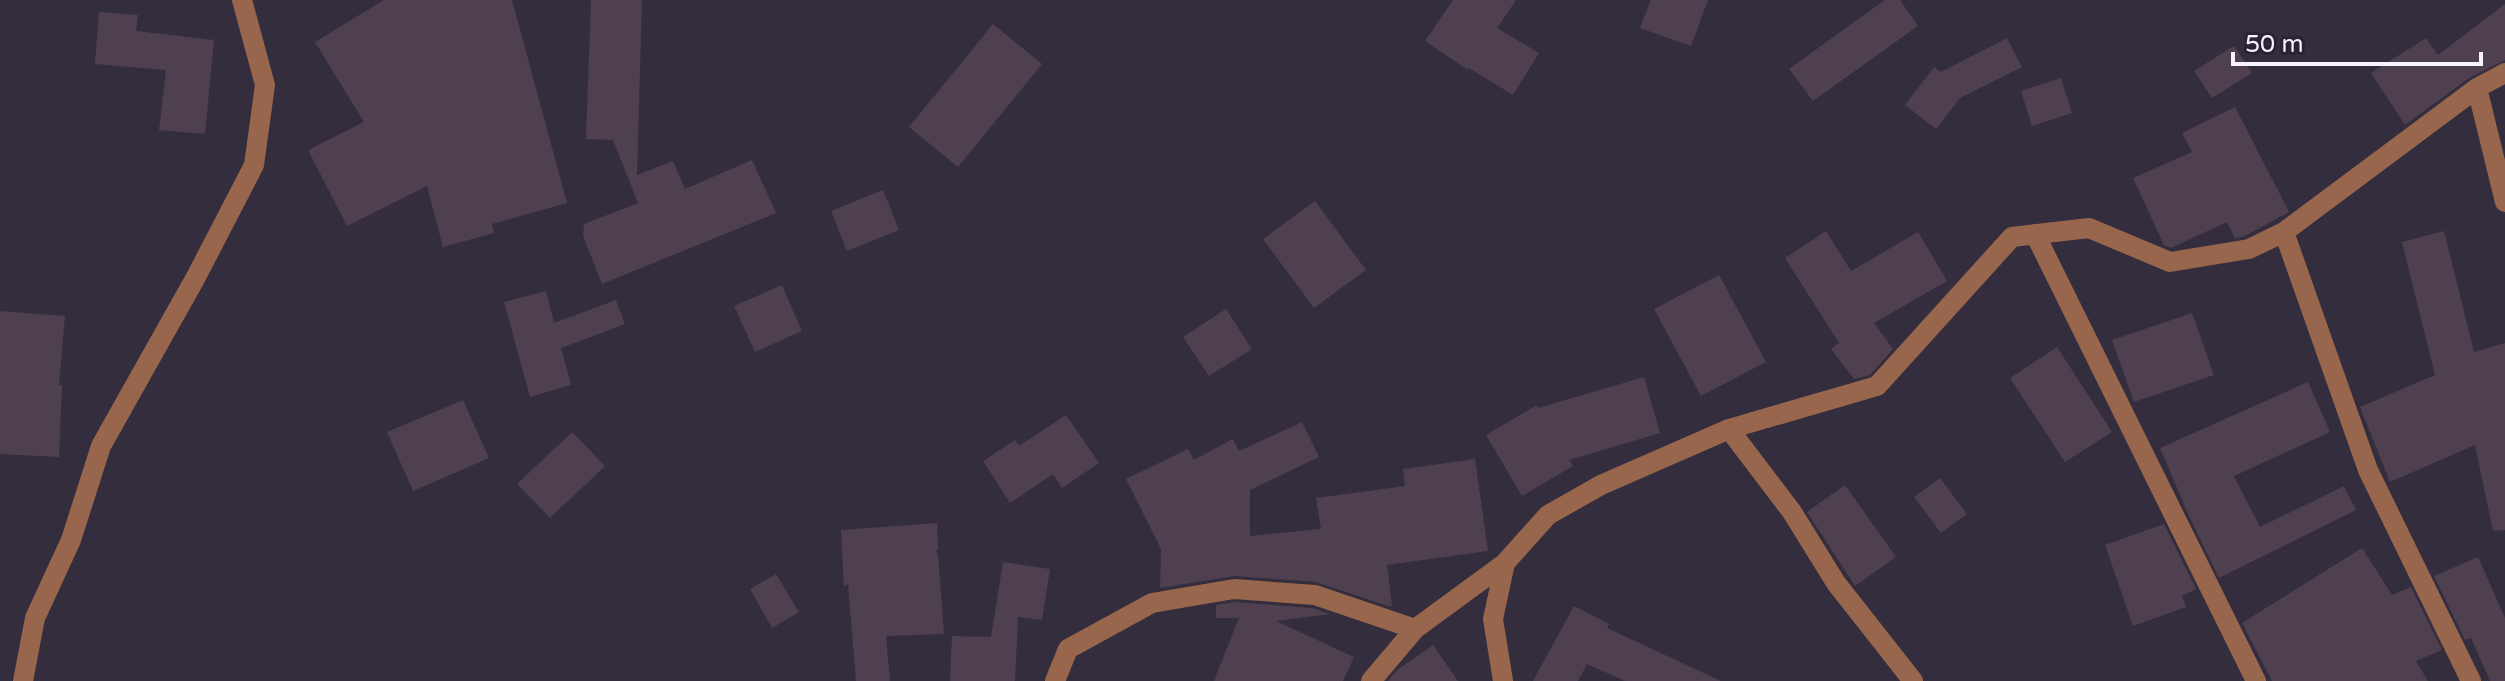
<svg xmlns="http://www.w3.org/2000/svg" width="2505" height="681" font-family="'Varela Round',sans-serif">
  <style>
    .building { fill: #4f404f }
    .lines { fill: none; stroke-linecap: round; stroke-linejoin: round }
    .minor { stroke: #98664c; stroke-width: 20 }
  </style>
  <rect width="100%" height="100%" fill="#332d3e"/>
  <path class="building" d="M384,0H512L567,203L492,224L494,233L443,247L427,186L347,226L308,150L364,122L315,42Z
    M591,0H642L637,175L673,161L685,189L752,160L776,213L602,284L583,236L584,224L638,203L613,140L586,139Z
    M1453,0H1516L1497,28L1539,53L1513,95L1469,68L1468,70L1425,41Z
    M1651,0H1708L1691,46L1640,28Z
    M1885,0H1900L1918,26L1813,101L1789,69Z
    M2505,4V60L2469,78L2405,125L2371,73L2426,38L2438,55Z
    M99,12L138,15L136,31L214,40L205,134L159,130L166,70L95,64Z
    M993,24L1042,64L958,167L909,127Z
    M2007,38L2022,67L1960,98L1936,129L1905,105L1934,67L1941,72Z
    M2234,46L2252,73L2212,98L2194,71Z
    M2061,78L2072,113L2032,126L2021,91Z
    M2235,107L2289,212L2243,237L2235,238L2227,222L2171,248L2164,245L2133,178L2192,152L2182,133Z
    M883,190L899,230L847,251L831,211Z
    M1315,201L1366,270L1314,308L1263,239Z
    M1826,231L1851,271L1918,232L1947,281L1874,323L1893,349L1870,375L1854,379L1831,349L1839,343L1785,258Z
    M2444,231L2474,352L2505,343V530L2493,531L2475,445L2390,482L2360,407L2435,375L2402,242Z
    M1719,275L1766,362L1701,396L1654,309Z
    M782,285L802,331L755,352L734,306Z
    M546,291L554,323L616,300L625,324L561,348L571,385L530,397L504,302Z
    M1226,309L1252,349L1209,376L1183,337Z
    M0,311L65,316L59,385H62L59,457L0,454Z
    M2192,313L2214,375L2134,402L2112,340Z
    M2057,347L2112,432L2065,462L2010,378Z
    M1644,377L1660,433L1569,460L1573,466L1522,496L1486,435L1537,405L1538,408Z
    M2308,382L2330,432L2234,476L2260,527L2344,486L2356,510L2219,578L2189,516L2160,448Z
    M463,400L489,458L413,491L387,432Z
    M1066,415L1099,463L1062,488L1053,474L1010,503L983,461L1015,440L1019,446Z
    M1302,422L1319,457L1250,490V536L1321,529L1316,498L1405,486L1403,469L1475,459L1488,551L1387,565L1392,606H1388L1316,582L1235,576L1160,588L1161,549L1126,479L1188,449L1194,460L1233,439L1239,451Z
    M572,432L605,466L550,518L517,484Z
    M1940,478L1967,514L1941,533L1914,497Z
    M1845,485L1896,557L1855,586L1807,512Z
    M937,523L938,550L934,552L938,553L944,634L886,636L890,681H856L848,584L844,586L841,530Z
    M2164,524L2196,589L2182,596L2186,607L2133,626L2105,545Z
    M2362,548L2392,595L2411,587L2442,650L2416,661L2428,681H2272L2242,623Z
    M2478,557L2505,618V681H2490L2471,638L2465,640L2434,576Z
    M1003,562L1050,569L1042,620L1018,617L1015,681H950L952,636L991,637Z
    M776,574L799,612L772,628L750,589Z
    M1235,602L1312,608L1330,614L1276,621L1354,657L1343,681H1214L1239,618H1216V605Z
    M1574,606L1609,624L1607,628L1721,681H1625L1587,664L1578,681H1533Z
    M1433,645L1458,681H1388L1397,670Z"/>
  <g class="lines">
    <path class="minor" d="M2477,88L2505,202
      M2284,232L2368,470L2471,681
      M2035,234L2256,681
      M1729,429L1792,512L1836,583L1913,681
      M23,681L35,618L71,540L101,446L196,277L254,165L265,85L242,0
      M1055,681L1068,649L1152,603L1234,589L1315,595L1415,629
      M1371,681L1415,629L1505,563L1548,515L1601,485L1729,429L1877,386L2012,237L2089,228L2170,262L2249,249L2284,232L2477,88L2505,73
      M1503,681L1493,619L1505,563"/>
  </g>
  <path d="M2233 52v12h248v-12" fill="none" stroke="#f6f2fe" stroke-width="4"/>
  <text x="2245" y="52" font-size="24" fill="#f6f2fe" stroke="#292333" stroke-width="6" paint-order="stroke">50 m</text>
</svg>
